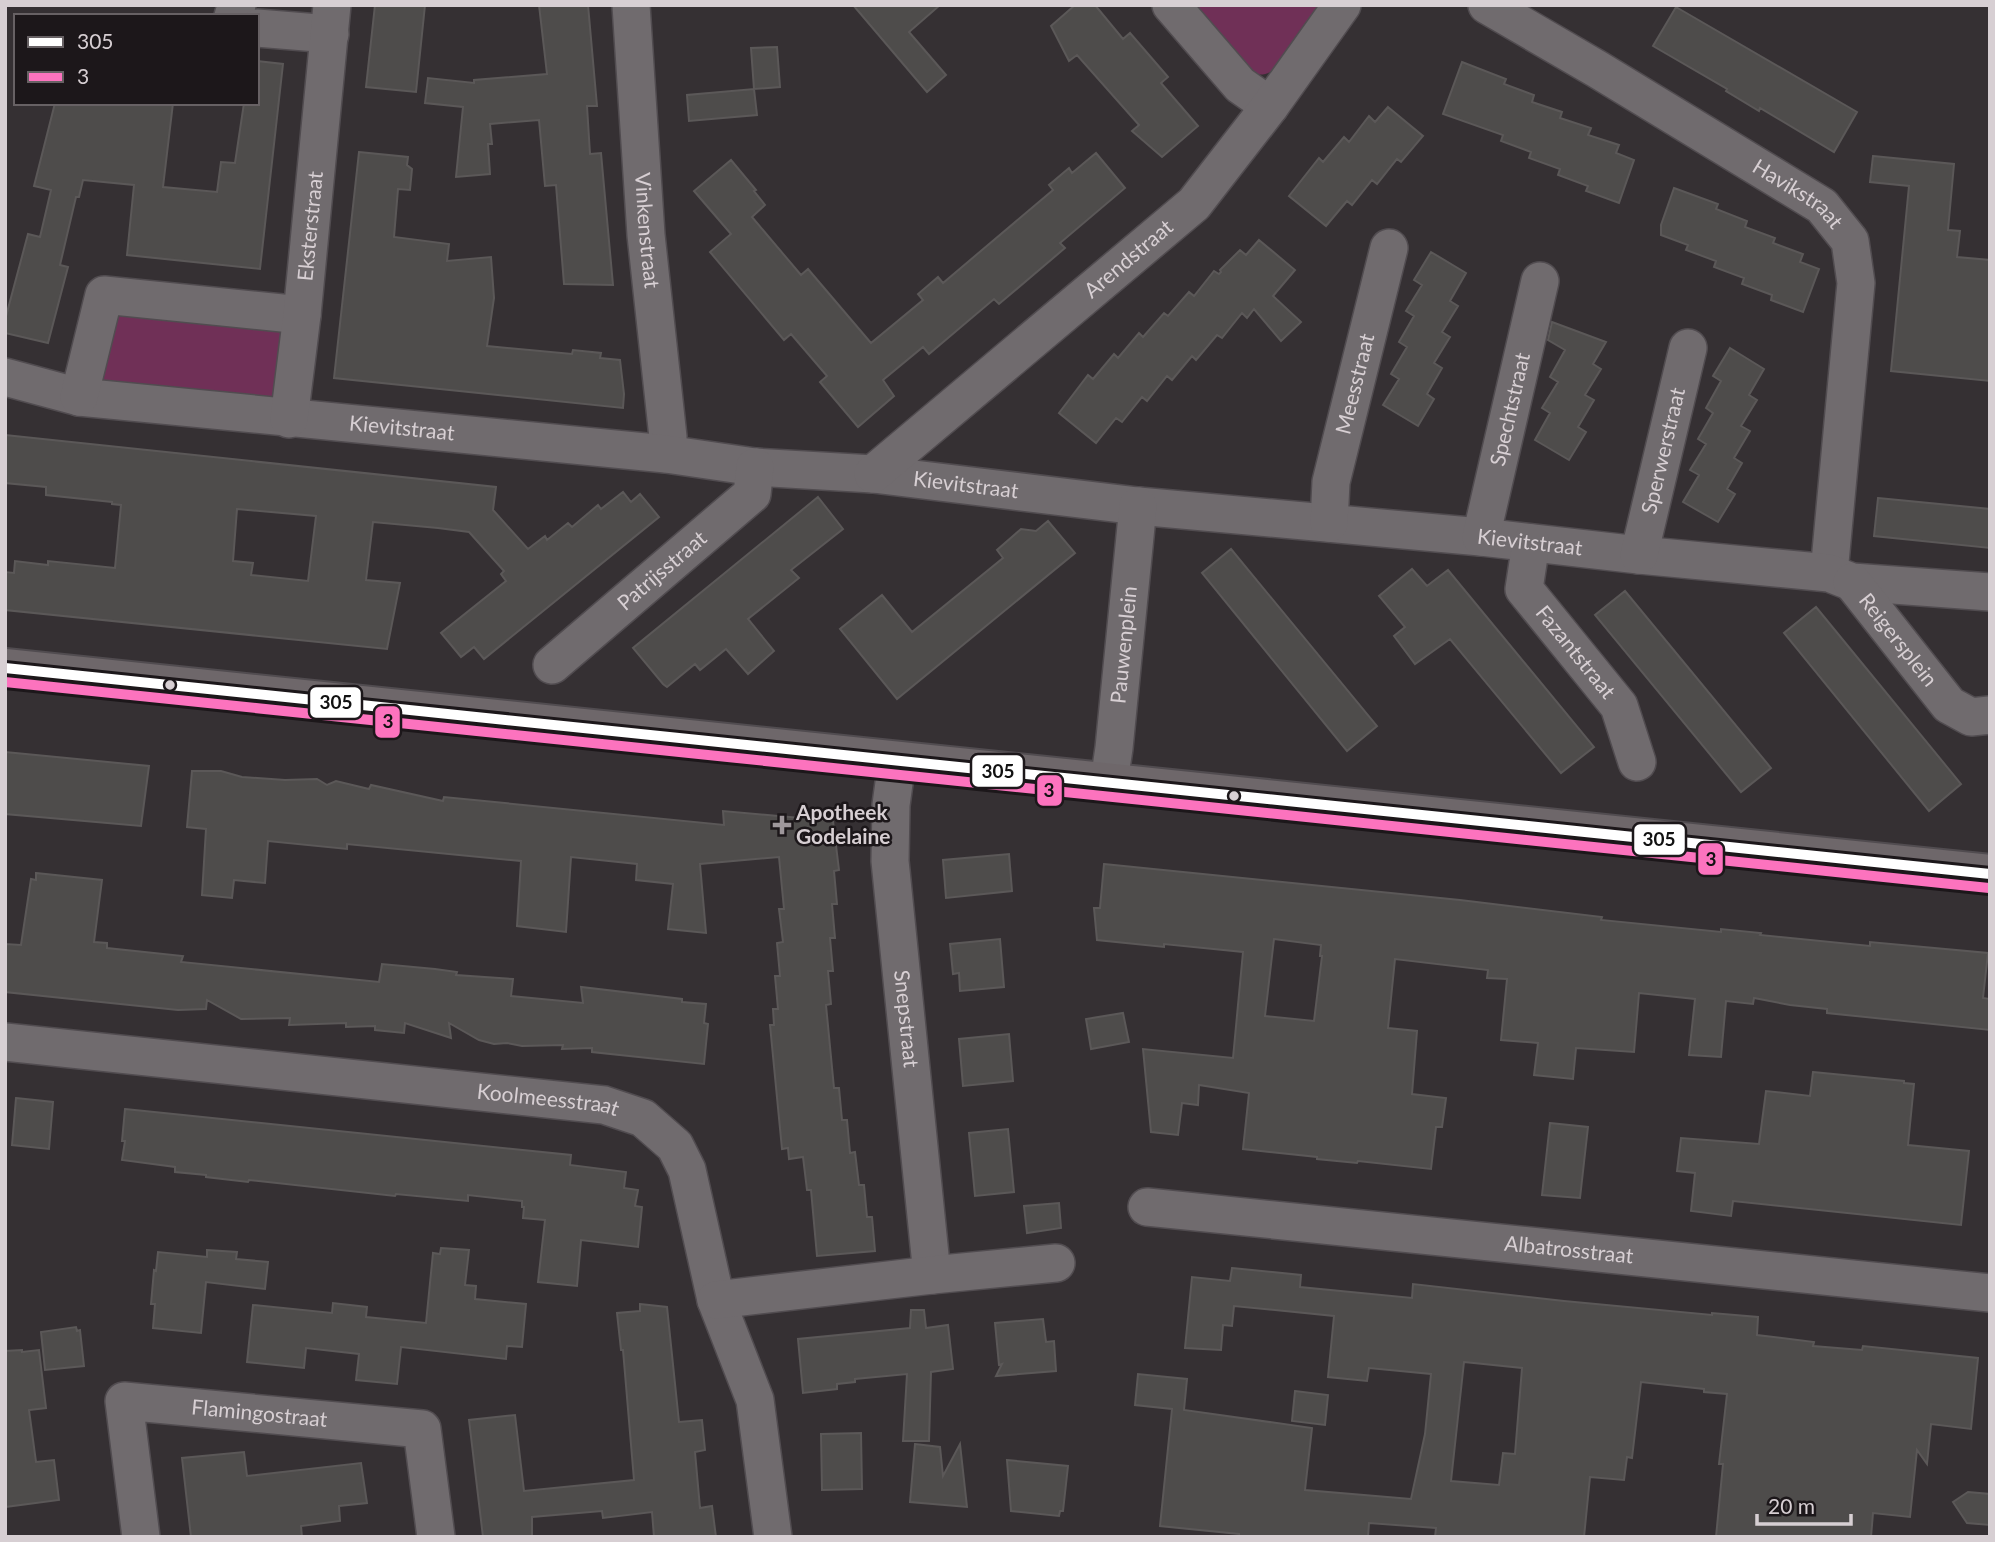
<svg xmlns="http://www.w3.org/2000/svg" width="1995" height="1542" font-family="Lato,sans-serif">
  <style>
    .green { fill: #703057 }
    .building { fill: #4e4c4b; stroke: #5b5858; stroke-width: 2; fill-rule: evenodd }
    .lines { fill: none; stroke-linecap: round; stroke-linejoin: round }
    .minor-casing { stroke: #514c50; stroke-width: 40 }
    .secondary-casing { stroke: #514c50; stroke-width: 42 }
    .minor { stroke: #706b6e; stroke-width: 37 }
    .secondary { stroke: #6e676a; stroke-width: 38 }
    .bus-1-casing { stroke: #1c171a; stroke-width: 16 }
    .bus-2-casing { stroke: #1c171a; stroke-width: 16 }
    .bus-1 { stroke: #fff; stroke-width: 10 }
    .bus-2 { stroke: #fc73be; stroke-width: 10 }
    .bus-dot { fill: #d7cfd3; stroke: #1c171a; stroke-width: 2.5 }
    .poi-dot { fill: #9e979b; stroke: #1c171a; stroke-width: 2.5 }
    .labels { text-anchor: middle; stroke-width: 5; stroke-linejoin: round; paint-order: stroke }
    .street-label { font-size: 21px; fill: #d7cfd3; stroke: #1c171a }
    .poi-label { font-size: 21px; font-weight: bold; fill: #d7cfd3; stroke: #1c171a; text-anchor: start }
    .line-badge { stroke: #1c171a; stroke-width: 2.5 }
    .pale-badge-label { font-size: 19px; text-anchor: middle; font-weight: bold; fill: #111 }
  </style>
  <rect width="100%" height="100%" fill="#353033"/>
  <path class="green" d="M1191,5H1322C1310,22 1287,62 1270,72C1265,75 1260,75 1254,74Z
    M114,313L283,330L275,399L100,382Z"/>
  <path class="building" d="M375,5H425L416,92L366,87Z
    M539,5H588L597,106H587L590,154L601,153L613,285L564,284L556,185L545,186L539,120L490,124L492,144H488L490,174L456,177L463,107L425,103L428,78L474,83V80L547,74Z
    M853,5H940L909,32L946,75L927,92Z
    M1075,5H1095L1123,39L1130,33L1168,77L1161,83L1198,126L1162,157L1132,131L1139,125L1077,55L1069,61L1051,26Z
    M1676,7L1857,112L1834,152L1760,108L1759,111L1726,91L1727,89L1653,46Z
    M777,47L780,87L754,89L751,48Z
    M257,61L283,64L260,269L127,255L134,185L83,180L79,197H76L60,265L68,267L48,343L5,333V320L28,234L40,237L51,190L34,186L55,103H173L163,187L217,192L221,162L235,163L244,103H257Z
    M1462,62L1506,79L1504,84L1534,95L1532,102L1562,112L1560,118L1591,128L1588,135L1619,145L1616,153L1634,160L1619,203L1586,191L1588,186L1558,175L1560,169L1529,158L1531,152L1501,141L1503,135L1443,114Z
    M754,89L757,115L689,121L687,95Z
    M1388,107L1423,136L1401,162L1397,159L1377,184L1372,180L1352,205L1347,201L1326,226L1289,196L1319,158L1323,162L1344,137L1349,142L1369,116L1375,122Z
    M359,152L408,157L407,165L412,169L410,190L398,189L394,237L449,244L447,261L491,257L494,298L487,346L572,354L573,350L601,353L600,358L620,360L624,394L623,408L334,378Z
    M1096,153L1125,188L1060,243L1065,248L999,304L994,299L929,354L923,347L883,380L894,396L858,427L820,382L827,376L791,334L784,340L710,252L731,234L694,191L731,160L756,190L754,191L765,205L752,217L801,275L808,269L871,343L923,300L918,294L938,277L943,283L1053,190L1049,185L1069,168L1072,173Z
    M1873,156L1954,164L1948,230L1960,231L1957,257L1990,260V381L1891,371L1909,186L1870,182Z
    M1674,188L1718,204L1716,209L1747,221L1745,227L1775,238L1773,243L1803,254L1800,262L1819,269L1803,312L1771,300L1772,295L1742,284L1744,278L1714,267L1716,261L1686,250L1688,245L1661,235V225Z
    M1259,240L1295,270L1273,296L1301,322L1281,341L1254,309L1247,318L1242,313L1222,338L1217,335L1196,360L1192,356L1172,380L1167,376L1147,401L1142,397L1122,422L1116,418L1096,443L1059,413L1088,375L1093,379L1114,354L1118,358L1139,333L1143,337L1164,313L1168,316L1189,292L1194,296L1214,271L1219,274L1221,272L1220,270L1240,250L1246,255Z
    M1431,252L1466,273L1450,301L1458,306L1442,332L1450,337L1434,363L1442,368L1427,394L1434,399L1418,426L1383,405L1399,379L1391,374L1407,347L1399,342L1414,316L1406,311L1422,285L1414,280Z
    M1552,322L1606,342L1593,364L1601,369L1585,395L1594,400L1578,427L1586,432L1569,460L1535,440L1550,413L1542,408L1558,382L1550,377L1565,350L1548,340Z
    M1730,348L1764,369L1749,395L1757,400L1741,426L1750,431L1734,458L1742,463L1727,489L1735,494L1718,522L1683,502L1699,475L1690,470L1706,444L1698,439L1713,413L1706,408L1721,381L1713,376Z
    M5,435L496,487L493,510L528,549L545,536L547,540L568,523L572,527L598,505L601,509L623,492L631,502L640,494L659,517L484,659L474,647L461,657L441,633L506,581L501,574L504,571L469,532L438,528L373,522L366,580L400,583L387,649L5,610V572L14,573L15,561L48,565V561L115,568L121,505L112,504V502L46,495V487L5,483ZM237,509L316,516L308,581L251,575L253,563L233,561Z
    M818,497L843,529L791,570L799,578L748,619L774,651L748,674L726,649L700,670L695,664L667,687L663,684L633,648Z
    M1878,498L1990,509V548L1874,536Z
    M1048,521L1075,553L897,699L840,629L882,595L912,632L1003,558L997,550L1021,529L1036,531Z
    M1231,549L1377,726L1347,751L1202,573Z
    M1412,569L1427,586L1448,570L1594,747L1561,773L1450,639L1415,664L1394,636L1405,627L1379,596Z
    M1625,591L1771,768L1741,792L1595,615Z
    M1816,607L1961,784L1929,811L1784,633Z
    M5,752L149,766L141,826L5,814Z
    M192,771H221L242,777L285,780L317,779L327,785L336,781L369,789L371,785L443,801L444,797L724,825L723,811L833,821L839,870L834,871L837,904H832L835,938H830L833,971H828L831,1004L826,1005L834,1088H839L842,1120H847L850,1153L855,1152L859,1185H864L867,1217H872L875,1251L817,1256L811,1190H807L803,1157L789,1159L788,1148L782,1149L770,1025H774L773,1009H778L775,976H780L777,943L783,942L779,909H784L779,857L700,864L706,933L668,929L673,884L636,880L637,864L571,857L566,932L517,926L521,861L347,844V849L268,841L265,883L234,880L232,898L202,895L206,829L187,827Z
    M1009,854L1012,891L946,898L943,860Z
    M1104,864L1460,900L1602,917L1601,920L1721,932V929L1761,933L1760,935L1870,946V942L1988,953L1983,998L1990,999V1030L1827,1013V1009L1790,1005L1754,998L1753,1004L1726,1001L1721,1057L1689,1055L1695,999L1639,993L1634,1052L1576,1048L1573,1079L1534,1075L1538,1043L1501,1040L1507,979L1487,978L1488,970L1395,959L1388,1028L1417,1031L1412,1094L1446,1098L1442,1127H1436L1431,1169L1358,1161L1357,1163L1317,1159V1157L1243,1149L1249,1093L1199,1085L1198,1105L1182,1103L1178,1135L1151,1132L1143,1049L1233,1058L1243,952L1164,944V947L1097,940L1094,908H1100ZM1274,939L1321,945L1320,956H1322L1314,1021L1265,1016Z
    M36,873L102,880L94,942L107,943V948L183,956L181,962L379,982L382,964L435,969L457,972L456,975L513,979L511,996L583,1003L581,987L682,999V1002L706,1004L704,1023L708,1024L704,1064L592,1052V1048L562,1049L563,1045L522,1046L507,1043L494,1044L479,1040L449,1023L451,1038L405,1023L404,1033L375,1030V1026L346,1027V1023L289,1025L290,1018L241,1019L207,1000L206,1009L178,1010L5,992V944L21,945L31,879L36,880Z
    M1000,939L1004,987L960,991L959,973L953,974L950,944Z
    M1123,1013L1129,1042L1091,1049L1086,1019Z
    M1009,1034L1013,1081L963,1086L959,1039Z
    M1813,1072L1904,1081V1083L1914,1084L1908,1145L1969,1151L1961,1225L1733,1201L1731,1216L1691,1211L1695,1173L1677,1171L1681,1138L1759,1144L1766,1091L1810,1096Z
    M16,1098L53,1102L49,1149L12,1145Z
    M125,1109L571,1155L570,1165L626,1172L624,1188L638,1190L635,1206L642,1207L638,1247L581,1240L577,1286L538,1282L545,1220L523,1218L524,1207H522V1201L468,1195V1201L396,1194L395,1196L249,1180L248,1182L206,1177V1175L175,1172V1167L122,1160L125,1141H122Z
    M1550,1123L1588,1127L1580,1198L1542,1195Z
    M1008,1129L1014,1192L975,1196L969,1133Z
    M1059,1203L1061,1228L1027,1233L1024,1206Z
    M441,1248L469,1250L465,1285L476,1286L475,1299L526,1304L522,1347L507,1346L506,1359L401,1347L397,1384L356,1380L359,1354L306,1348L304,1368L247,1362L253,1305L332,1313L333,1303L367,1307L366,1317L426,1323L433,1253L440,1254Z
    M207,1250L237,1252L236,1259L268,1262L265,1289L206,1282L201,1333L153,1328L155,1304H151L154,1270L156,1271L158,1252L207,1257Z
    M1232,1268L1301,1275L1300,1287L1412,1298L1413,1284L1564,1301L1712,1315V1313L1758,1317L1757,1335L1814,1342L1813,1346L1862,1350L1863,1346L1978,1358L1971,1429L1931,1424L1927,1464L1917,1450L1910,1517L1873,1513L1871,1537H1716L1723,1464H1719L1727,1394L1704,1392V1389L1641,1382L1632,1458L1627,1457L1624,1480L1590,1477L1584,1537H1435L1436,1528L1369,1523L1368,1537H1239V1534L1160,1526L1172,1409L1135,1405L1138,1374L1187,1379L1184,1410L1312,1428L1305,1490L1411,1499L1425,1434L1431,1374L1369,1368L1367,1381L1328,1377L1334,1316L1234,1306L1232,1326L1223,1325L1221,1350L1185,1348L1192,1277L1230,1281ZM1464,1362L1522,1368L1515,1454L1503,1453L1499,1485L1451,1481Z
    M640,1304L667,1307L679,1422L702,1420L705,1450L695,1452L700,1508L712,1506L716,1537H654L652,1512L603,1518L602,1511L532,1517V1537H483L469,1420L515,1415L524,1491L634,1480L623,1350H621L617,1313L640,1311Z
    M911,1310H924L926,1328L948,1325L953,1369L931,1372L929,1441H903L907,1374L855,1379V1382L837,1384V1389L803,1393L798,1339L910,1328Z
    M1043,1319L1046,1342L1054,1341L1056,1371L996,1376L1002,1364L999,1365L995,1323Z
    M76,1327L77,1331L80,1330L84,1366L45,1370L41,1332Z
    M22,1350V1352L39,1350L46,1408L29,1410L36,1462L54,1460L59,1500L5,1507V1351Z
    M1295,1391L1328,1395L1325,1425L1292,1421Z
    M861,1433L862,1489L822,1490L821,1434Z
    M915,1444L940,1447L943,1476L960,1444L967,1507L910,1502Z
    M244,1452L247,1476L361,1463L367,1503L339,1506L340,1521L301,1526L302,1537H191L182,1458Z
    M1007,1460L1068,1466L1063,1511H1060L1059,1516L1011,1511Z
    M1968,1492L1990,1494V1525L1967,1523L1953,1502Z"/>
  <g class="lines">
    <defs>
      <g id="minor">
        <path id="s1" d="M631,5L646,235L668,437L666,454"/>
        <path d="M1171,5L1240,85L1270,106"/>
        <path id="s2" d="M1487,5L1597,69L1822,206L1850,241L1856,283L1829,573"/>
        <path d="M233,16L237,5"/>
        <path d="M257,28L330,34"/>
        <path id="s3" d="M5,377L79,397L666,454L755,467L873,474L1138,506L1481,537L1639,555L1829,573L1852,582L1990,592"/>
        <path d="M79,397L104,295L302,315"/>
        <path id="s4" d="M289,419L302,315L332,5"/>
        <path id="s5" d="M873,474L1194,204L1270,106L1342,5"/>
        <path id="s6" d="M1329,523L1331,482L1389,248"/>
        <path id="s7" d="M1481,537L1540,281"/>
        <path id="s8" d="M1531,543L1524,589L1619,706L1637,762"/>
        <path id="s9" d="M1639,555L1688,348"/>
        <path id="s10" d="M1852,582L1949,705L1971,717L1990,715"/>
        <path id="s11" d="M552,665L752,494L755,467"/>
        <path id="s12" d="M897,761L891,805L890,861L932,1275"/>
        <path id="s13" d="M1109,782L1114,748L1138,506"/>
        <path id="s14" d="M5,1042L604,1105L643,1118L675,1146L687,1170L716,1300L755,1400L773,1537"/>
        <path id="s15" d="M1147,1207L1990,1293"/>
        <path d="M716,1300L932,1275L1056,1263"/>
        <path id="s16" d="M141,1537L124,1401L422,1429L436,1537"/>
      </g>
      <path id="secondary" d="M5,668L1990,874"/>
    </defs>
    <use href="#minor" class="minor-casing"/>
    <use href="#secondary" class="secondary-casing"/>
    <use href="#minor" class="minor"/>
    <use href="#secondary" class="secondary"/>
    <defs>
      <path id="bus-1" d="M5,668L1990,874"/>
      <path id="bus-2" d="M5,682L1989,888"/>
    </defs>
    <use href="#bus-1" class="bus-1-casing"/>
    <use href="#bus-2" class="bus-2-casing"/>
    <use href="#bus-1" class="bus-1"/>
    <use href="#bus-2" class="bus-2"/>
  </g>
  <g class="bus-dot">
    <circle cx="170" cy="685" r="6"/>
    <circle cx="1234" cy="796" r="6"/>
  </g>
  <path class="poi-dot" d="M778.5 814.5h7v7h7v7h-7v7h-7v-7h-7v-7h7z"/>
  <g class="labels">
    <g class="street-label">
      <text dy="7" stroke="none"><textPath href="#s2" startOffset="364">Havikstraat</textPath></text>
      <text dy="7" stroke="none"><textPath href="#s4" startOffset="194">Eksterstraat</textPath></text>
      <text dy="7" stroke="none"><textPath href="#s1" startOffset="226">Vinkenstraat</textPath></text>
      <text dy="7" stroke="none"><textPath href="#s5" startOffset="334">Arendstraat</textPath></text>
      <text dy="7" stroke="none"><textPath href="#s6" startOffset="142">Meesstraat</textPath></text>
      <text dy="7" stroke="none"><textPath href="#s7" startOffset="131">Spechtstraat</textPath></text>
      <text dy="7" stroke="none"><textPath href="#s3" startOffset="401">Kievitstraat</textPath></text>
      <text dy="7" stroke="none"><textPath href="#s9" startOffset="107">Sperwerstraat</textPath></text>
      <text dy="7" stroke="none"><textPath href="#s3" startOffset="968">Kievitstraat</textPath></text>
      <text dy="7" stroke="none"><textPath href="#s3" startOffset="1535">Kievitstraat</textPath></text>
      <text dy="7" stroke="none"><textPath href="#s11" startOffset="145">Patrijsstraat</textPath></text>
      <text dy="7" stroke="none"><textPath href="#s10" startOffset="74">Reigersplein</textPath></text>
      <text dy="7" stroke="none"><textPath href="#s13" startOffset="138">Pauwenplein</textPath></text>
      <text dy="7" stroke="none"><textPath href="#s8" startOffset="128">Fazantstraat</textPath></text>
      <text dy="7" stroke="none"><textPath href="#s12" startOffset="259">Snepstraat</textPath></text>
      <text dy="7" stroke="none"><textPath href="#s14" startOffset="546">Koolmeesstraat</textPath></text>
      <text dy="7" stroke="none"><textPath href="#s15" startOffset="424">Albatrosstraat</textPath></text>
      <text dy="7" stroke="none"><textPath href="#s16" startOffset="273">Flamingostraat</textPath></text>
    </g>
    <g class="poi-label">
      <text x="796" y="820">Apotheek<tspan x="796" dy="24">Godelaine</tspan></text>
    </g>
  </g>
  <g class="line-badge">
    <rect x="309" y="686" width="53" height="33" rx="7" fill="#fff"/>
    <rect x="374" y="705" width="27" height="34" rx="7" fill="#fc73be"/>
    <rect x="971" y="754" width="53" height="34" rx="7" fill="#fff"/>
    <rect x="1036" y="774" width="27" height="33" rx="7" fill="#fc73be"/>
    <rect x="1633" y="823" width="53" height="33" rx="7" fill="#fff"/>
    <rect x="1697" y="842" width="27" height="34" rx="7" fill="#fc73be"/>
  </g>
  <g class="pale-badge-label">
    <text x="336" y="709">305</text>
    <text x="388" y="728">3</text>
    <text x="998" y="778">305</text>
    <text x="1049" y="797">3</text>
    <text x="1659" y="846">305</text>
    <text x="1711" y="866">3</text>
  </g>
  <rect width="1995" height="1542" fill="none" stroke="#d7cfd3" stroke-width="14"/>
  <rect x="14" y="14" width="245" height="91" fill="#1c171a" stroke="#676164" stroke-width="2"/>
  <rect x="28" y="37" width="35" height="10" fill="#ffffff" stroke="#676164" stroke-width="2"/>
  <text x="77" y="49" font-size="21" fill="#d7cfd3">305</text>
  <rect x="28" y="72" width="35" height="10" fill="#fc73be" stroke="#676164" stroke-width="2"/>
  <text x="77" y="84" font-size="21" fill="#d7cfd3">3</text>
  <path d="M1757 1514v10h94v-10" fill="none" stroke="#d7cfd3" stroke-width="3.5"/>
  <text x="1768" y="1514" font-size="21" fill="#d7cfd3" stroke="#1c171a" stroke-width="5" paint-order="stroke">20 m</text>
</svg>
